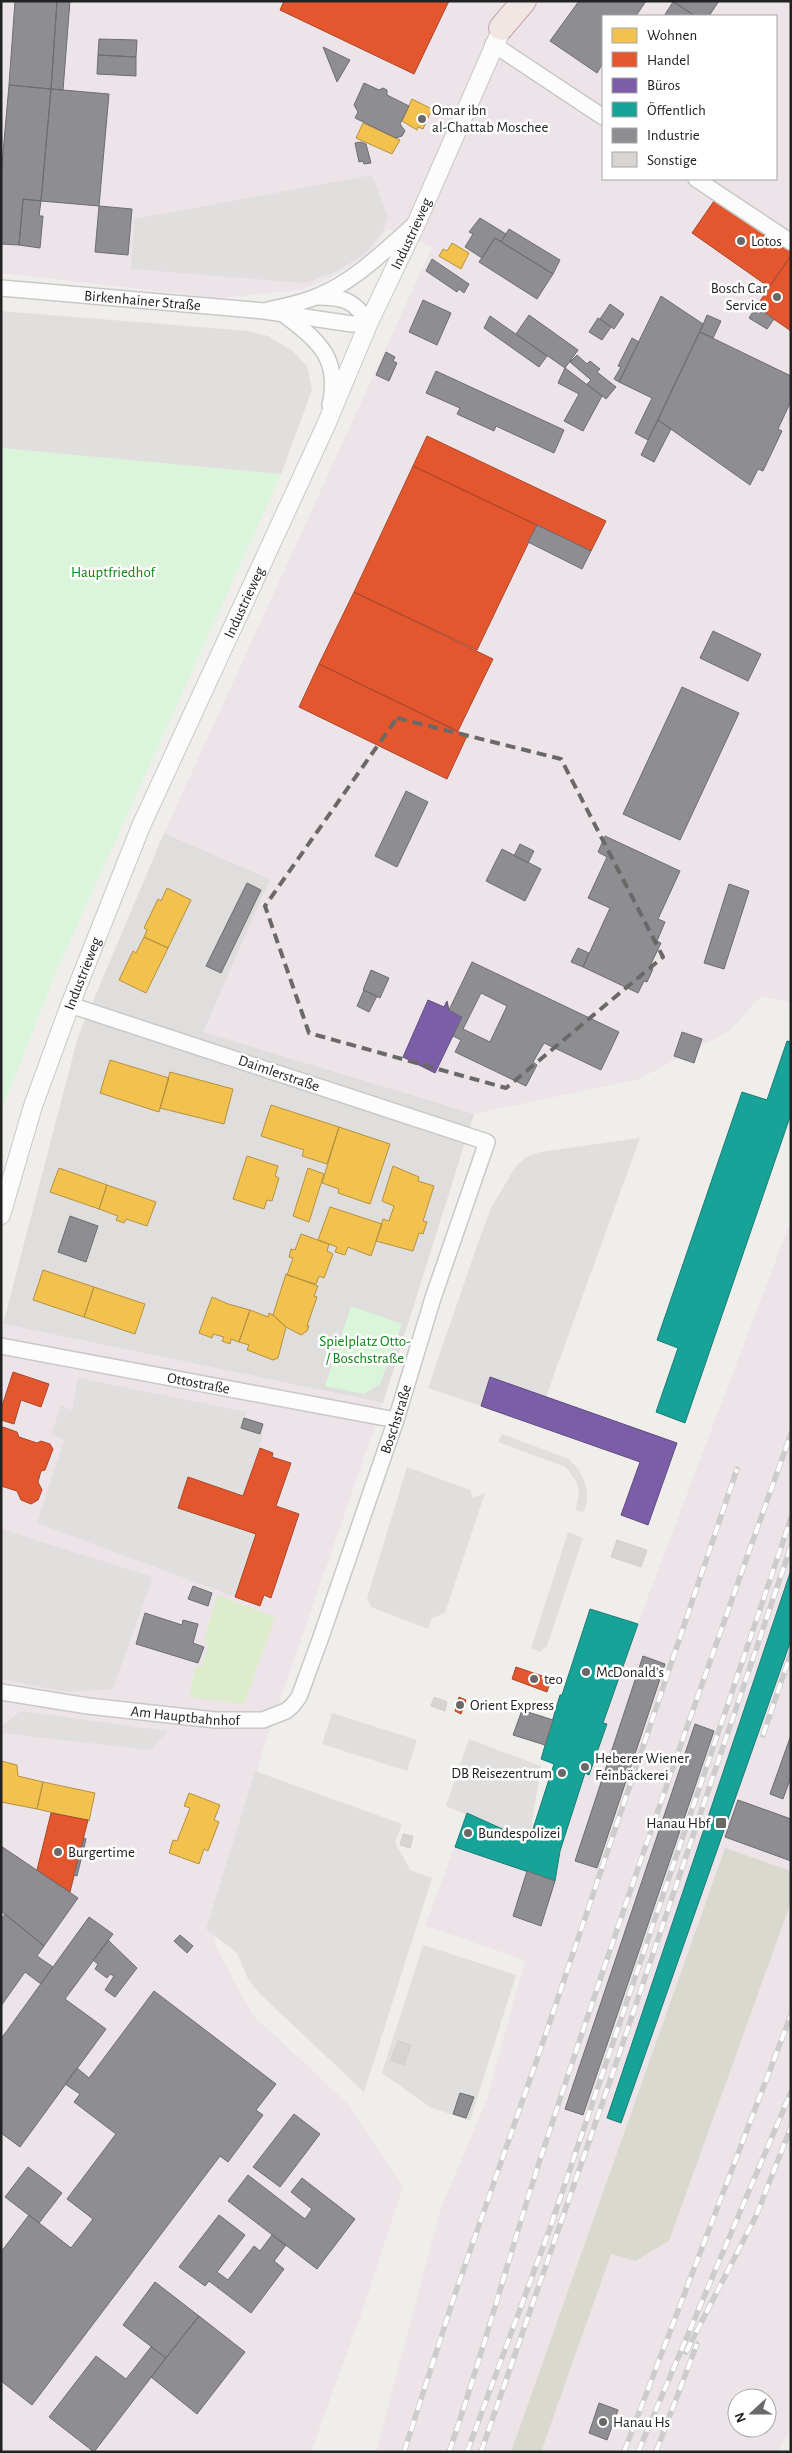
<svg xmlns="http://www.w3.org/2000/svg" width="792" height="2453" font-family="'Alegreya Sans',sans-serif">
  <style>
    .residential { fill: #dfdedc }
    .industrial { fill: #ede4e9; fill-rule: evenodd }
    .construction { fill: #d9d9cd }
    .grass { fill: #ddeccb }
    .park { fill: #daf5da }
    .parking { fill: #e0dfde }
    .homes { fill: #f2c14e; stroke: #b49141 }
    .shops { fill: #e4572e; stroke: #aa472a }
    .offices { fill: #7b5ea7; stroke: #604c7f }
    .public { fill: #17a398; stroke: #1a7c75 }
    .industry { fill: #8d8d92; stroke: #6d6d70; fill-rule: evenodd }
    .building { fill: #d7d4d2; stroke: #d3d0cc }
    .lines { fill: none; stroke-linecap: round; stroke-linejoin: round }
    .minor-casing { stroke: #c9c8c7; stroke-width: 18 }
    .tertiary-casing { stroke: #c9c8c7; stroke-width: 20 }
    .trunk-casing { stroke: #c5a2ac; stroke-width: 26 }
    .minor { stroke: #fdfcfc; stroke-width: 15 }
    .tertiary { stroke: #fdfcfc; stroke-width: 18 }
    .trunk { stroke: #f0e6e4; stroke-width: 24 }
    .rail-casing { stroke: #ccc; stroke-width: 5.5 }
    .rail { stroke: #fff; stroke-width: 4; stroke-dasharray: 11; stroke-linecap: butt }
    .marked { fill: none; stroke: #6a6968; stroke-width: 4; stroke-dasharray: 10 6; stroke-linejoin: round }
    .poi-dot { fill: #6a6968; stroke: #fff; stroke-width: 2 }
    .labels { text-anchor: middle; stroke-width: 5; stroke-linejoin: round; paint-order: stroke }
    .poi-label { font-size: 15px; fill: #222; stroke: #fff; text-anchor: start }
    .street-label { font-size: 15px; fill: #222; stroke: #fff }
    .park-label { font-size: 15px; fill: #0c8416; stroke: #fff }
  </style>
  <rect width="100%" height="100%" fill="#f0eeeb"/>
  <path class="residential" d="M164,833L270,879L426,1099L474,1114L383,1403L3,1324L78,1037Z"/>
  <path class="industrial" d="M1,1H791V1003L762,996L728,1032L639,1079L474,1114L203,1032L270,879L164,833L432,247L388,229L367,256L330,278L301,290L219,298L1,273ZM603,16H776V179H603Z
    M791,1220V2429L777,2452H376L441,2208L487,2099L525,1960L425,1926L467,1813L529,1841L554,1764L541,1759L560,1695H562L590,1609L638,1623ZM737,2398H767V2428H737Z
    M3,1324L383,1403L262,1752L214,1943L252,2014L350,2106L403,2187L364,2306L311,2452H1V1333Z"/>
  <path class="construction" d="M725,1848L791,1871V1902L669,2241L635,2261L611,2254L541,2452H511Z"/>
  <path class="grass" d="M217,1595L275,1617L244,1704L189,1697L196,1666L201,1667L208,1646L204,1641Z"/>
  <path class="park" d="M1,448L281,474L55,974L1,1112Z
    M351,1306L402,1324L380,1384L364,1394L325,1386Z"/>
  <path class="parking" d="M372,175L388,217L382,233L364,255L331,274L305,283L131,269L134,219Z
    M1,311L248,331L268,336L293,351L307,366L312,390L281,474L1,448Z
    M640,1138L546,1397L490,1378L481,1406L428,1388L480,1237L492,1206L516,1166L526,1157L540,1152Z
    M377,1244L420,1259L404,1314L331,1289L340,1265L343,1266L349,1250L372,1257Z
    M167,1283L185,1290L168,1345L153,1339Z
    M78,1378L247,1412L241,1428L263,1435L243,1496L188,1477L178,1507L256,1534L235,1597L37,1523L64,1440L51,1434L61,1405L72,1410Z
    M502,1434L569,1459L579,1470L584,1480L587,1492V1503L583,1512L576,1510L579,1491L576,1481L566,1467L498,1442Z
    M407,1467L470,1490L473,1498L485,1493L445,1613L432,1618L428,1629L371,1607L367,1598Z
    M1,1529L153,1577L113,1689L66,1692L1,1679Z
    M568,1532L583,1538L547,1646L540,1652L531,1648Z
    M20,1711L168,1731L150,1750L1,1733V1727Z
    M332,1713L417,1740L407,1771L322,1744Z
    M469,1739L541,1766L529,1841L446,1806Z
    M255,1771L402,1824L395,1842L410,1870L432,1878L364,2092L258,1992L248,1979L237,1953L206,1929Z
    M423,1945L516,1975L470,2121L430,2107L382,2073Z"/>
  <path class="homes" d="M412,99L432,109L423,129L418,127L417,130L402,121Z
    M363,123L400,140L392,154L356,138Z
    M452,243L469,253L461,269L439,256L443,249L447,251Z
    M167,888L191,900L168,948L144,937L147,930L144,928L158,899L161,901Z
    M144,937L168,948L146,993L119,980L133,951L136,953Z
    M110,1060L169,1078L159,1112L100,1093Z
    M170,1072L233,1089L224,1124L160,1108Z
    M271,1105L339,1127L327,1164L302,1156L304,1150L261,1136Z
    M339,1127L390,1144L370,1204L338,1193L339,1189L322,1183Z
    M247,1156L278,1166L275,1176L279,1178L272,1201L267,1200L264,1209L233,1199Z
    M393,1166L419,1177L418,1181L434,1186L423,1221L427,1222L423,1234L419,1233L413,1251L376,1241L383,1219L389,1221L394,1206L382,1201Z
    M59,1168L107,1185L99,1209L50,1192Z
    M308,1168L324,1174L309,1222L293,1216Z
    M107,1185L156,1202L147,1226L126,1219L124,1223L116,1220L118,1216L99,1209Z
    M330,1207L382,1224L371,1256L348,1247L345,1255L335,1252L337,1247L318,1240Z
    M301,1234L329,1244L327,1251L333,1254L324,1278L319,1276L316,1284L287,1275L293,1258L289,1257L291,1249L295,1250Z
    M43,1270L94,1287L84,1317L33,1300Z
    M286,1274L318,1286L314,1296L317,1297L307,1326H309L307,1331L301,1335L286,1327L273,1315Z
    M94,1287L145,1304L135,1334L84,1317Z
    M212,1297L228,1304L250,1310L239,1342L231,1339L230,1344L222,1341L224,1337L213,1334L212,1338L199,1333Z
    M250,1310L268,1317L269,1313L273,1315L286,1327L278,1358L273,1360L268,1358L247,1350L249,1345L239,1342Z
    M1,1761L17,1765L18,1776L43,1782L37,1809L1,1802Z
    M43,1782L95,1793L89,1821L37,1809Z
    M189,1793L220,1805L214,1820L219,1822L208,1851L204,1849L199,1864L169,1853L173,1840L177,1841L190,1808L184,1806Z"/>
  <path class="shops" d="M284,1H449L414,74L280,10Z
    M716,198L791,249V255L769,287L692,233Z
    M790,257H791V331L756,307Z
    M427,436L606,521L591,551L413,466Z
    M413,466L537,525L477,650L354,592Z
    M354,592L493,659L458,731L319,664Z
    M319,664L467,736L447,779L299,707Z
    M13,1372L49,1384L41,1407L21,1400L14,1424L1,1420V1409Z
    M3,1427L17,1432L19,1437L37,1443L41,1441L50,1444L53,1449L45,1470L41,1471L38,1482L42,1490L38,1500L31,1504L21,1500L17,1491L1,1486V1428Z
    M260,1448L273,1453L272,1457L291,1463L276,1506L299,1514L271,1598L264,1595L260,1606L235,1597L256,1534L178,1508L188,1477L243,1496Z
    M516,1667L551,1679L547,1692L512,1679Z
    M459,1697L466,1700L461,1714L455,1711Z
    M51,1813L88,1820L70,1892L37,1870Z"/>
  <path class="offices" d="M428,1000L444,1007L447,1001L449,1010L462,1017L435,1073L403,1057Z
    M490,1377L677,1443L648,1525L621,1515L640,1462L481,1406Z"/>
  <path class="public" d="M787,1041L791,1042V1114L685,1423L656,1412L678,1348L657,1340L742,1092L767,1100Z
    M791,1570V1640L621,2123L607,2118Z
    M590,1609L638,1624L603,1723L607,1724L589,1775L585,1773L560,1851L555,1881L455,1847L467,1813L529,1841L554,1764L541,1759L560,1695H562Z"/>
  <path class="industry" d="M15,1H57L51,89L9,85Z
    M57,1H70L63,90L51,89Z
    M579,1H646L636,16H603V63L597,73L550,41Z
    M673,1H719L709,16H695Z
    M673,2L695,16H664Z
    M99,39L137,40L136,57L98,55Z
    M323,47L350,60L337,82Z
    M98,55L136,57V76L97,74Z
    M364,83L379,90L383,88L387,90V95L409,106L400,124L405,131L402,136L396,138L355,118L358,112L354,105Z
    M9,85L51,89L41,201L23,199L19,245L1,244V175Z
    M51,89L109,94L99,206L41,201Z
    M361,142L366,144L371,163L364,164L363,161L359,162L355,143Z
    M23,199L41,201L39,216H43L40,248L19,245Z
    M99,206L132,209L128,255L95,252Z
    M480,218L506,234L501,242L495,238L482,258L465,247L473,234L469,232Z
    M509,229L560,260L553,274L501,242Z
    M495,238L553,274L537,299L479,262Z
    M432,259L469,284L464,293L459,289L457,292L426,271Z
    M661,296L703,324L648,440L635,433L652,398L619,382Z
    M423,300L451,313L437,345L409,332Z
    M610,304L624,314L614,329L600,319Z
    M756,307L774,319L767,329L749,318Z
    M529,315L578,350L565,368L516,334Z
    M707,315L721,321L713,338L700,332Z
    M490,316L547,356L539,367L484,328Z
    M598,318L611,327L602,340L589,332Z
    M700,332L791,376V401L778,429L782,431L763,471L758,469L750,485L658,420Z
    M632,338L639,342L619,382L614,379L621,367L618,366Z
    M386,352L395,357L393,361L397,363L389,381L376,375Z
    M577,355L587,364L590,361L600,369L597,372L616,387L606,399L587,384L591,380L570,362Z
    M565,368L602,396L583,431L564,421L579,394L558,383Z
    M436,371L564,430L554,453L496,426L494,431L457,414L460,408L426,393Z
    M658,420L671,429L654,462L641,455Z
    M537,525L591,551L582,569L528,542Z
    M713,631L761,654L748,681L700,658Z
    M682,687L739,713L680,840L623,814Z
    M406,791L428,802L397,867L375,856Z
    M605,836L680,871L658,919L665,922L657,941L661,943L649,968L653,969L647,982L644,981L638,993L583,967L610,908L588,898L607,857L598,852Z
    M520,844L534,851L528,863L514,856Z
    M502,849L541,869L525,901L486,881Z
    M247,883L261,890L221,973L206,966Z
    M729,884L749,891L724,969L704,963Z
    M578,948L589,953L583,967L571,962Z
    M472,962L619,1032L601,1070L544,1043L533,1062L537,1065L526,1086L455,1052L461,1040L453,1036L462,1017L449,1010ZM481,993L507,1006L490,1042L463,1029Z
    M371,970L389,978L380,998L363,990Z
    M364,990L377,996L369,1012L357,1006Z
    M682,1032L702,1039L694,1063L674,1056Z
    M70,1216L98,1226L86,1262L58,1252Z
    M244,1418L263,1424L260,1434L241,1428Z
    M193,1586L212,1593L208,1606L188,1599Z
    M145,1613L182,1625L183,1620L198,1624L193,1643L204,1647L198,1663L136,1644Z
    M643,1656L665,1664L597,1868L575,1861Z
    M522,1710L553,1720L545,1745L513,1735Z
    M695,1724L714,1731L583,2115L565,2109Z
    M791,1735V1777L783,1799L770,1794Z
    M738,1800L791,1819V1861L725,1837Z
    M84,1838L86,1839L77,1876L74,1875Z
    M1,1846L78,1898L44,1946L1,1911Z
    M527,1871L555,1881L541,1926L513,1916Z
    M5,1914L44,1946L37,1956L53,1967L41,1984L25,1972L1,2006V1920Z
    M89,1917L113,1934L65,1999L106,2029L20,2147L1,2133V2039Z
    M180,1935L193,1946L187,1953L174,1941Z
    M108,1940L137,1968L115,1997L105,1990L114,1976L110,1974L107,1978L95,1969L98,1964L93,1960Z
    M154,1991L276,2084L256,2110L263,2115L228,2162L220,2156L32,2405L1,2381V2252L29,2215L71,2248L93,2219L67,2199L116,2134L74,2102L80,2094L65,2084L77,2068L89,2078Z
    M460,2093L474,2097L466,2118L453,2114Z
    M294,2114L320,2134L280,2187L253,2167Z
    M28,2167L62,2193L39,2223L5,2197Z
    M248,2175L305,2219L312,2209L291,2192L302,2178L355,2219L317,2269L228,2201Z
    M219,2215L245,2235L217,2272L228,2280L254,2246L260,2251L272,2235L286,2245L274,2261L284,2269L251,2313L209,2281L205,2286L179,2267Z
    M155,2282L199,2316L166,2358L123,2325Z
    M199,2316L245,2352L197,2414L151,2377Z
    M151,2347L166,2358L94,2452L49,2417L96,2356L126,2379Z
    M599,2403L618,2410L607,2440L589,2433Z"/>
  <path class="building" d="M617,1540L647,1550L641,1567L611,1557Z
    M434,1697L447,1702L445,1711L431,1706Z
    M403,1834L413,1836L410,1848L400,1845Z
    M398,2041L411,2045L404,2065L391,2060Z"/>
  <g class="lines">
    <defs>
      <g id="minor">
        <path d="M493,44L603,117"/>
        <path d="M696,179L791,242"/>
        <path id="s1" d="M1,288L264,311L352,324L369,322C353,300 344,297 317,297"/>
        <path d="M268,310C285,306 302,303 318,296C355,281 384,251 414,225"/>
        <path d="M287,317C321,342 340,361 330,405"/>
        <path id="s2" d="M1,1346L396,1420"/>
        <path id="s3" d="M1,1692L88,1706L215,1720H263L286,1711L292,1706L299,1697L321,1637L396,1420L433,1298L487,1142L70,1005"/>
      </g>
      <g id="tertiary">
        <path id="s4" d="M1,1215L33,1106L70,1005L141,826L326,425L369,322L416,224L507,17"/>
      </g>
      <path id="trunk" d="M501,28L524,1"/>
    </defs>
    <use href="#minor" class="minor-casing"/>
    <use href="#tertiary" class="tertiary-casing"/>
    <use href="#trunk" class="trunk-casing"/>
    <use href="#minor" class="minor"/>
    <use href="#tertiary" class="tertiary"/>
    <use href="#trunk" class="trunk"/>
    <defs>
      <path id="rail" d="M763,1735L791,1653
        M686,2352L756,2216L791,2127
        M404,2452L456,2291L542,2045L737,1469
        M449,2452C482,2357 508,2259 539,2163C619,1919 704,1676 791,1434
        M467,2452L549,2231L791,1518
        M481,2452L609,2084L791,1546
        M624,2452L791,2015
        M638,2452L791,2092
        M656,2452L697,2344"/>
    </defs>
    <use href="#rail" class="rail-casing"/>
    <use href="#rail" class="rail"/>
  </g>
  <path class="marked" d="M397,718L561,759L663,957L506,1088L309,1033L265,906Z"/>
  <g class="poi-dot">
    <circle cx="422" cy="119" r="5"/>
    <circle cx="741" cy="241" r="5"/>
    <circle cx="777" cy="297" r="5"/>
    <circle cx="586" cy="1672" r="5"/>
    <circle cx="534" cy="1679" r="5"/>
    <circle cx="460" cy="1705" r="5"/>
    <circle cx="585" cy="1767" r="5"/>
    <circle cx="562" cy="1773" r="5"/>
    <rect x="715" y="1817" width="12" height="12" rx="2.5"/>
    <circle cx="468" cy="1833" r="5"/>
    <circle cx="58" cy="1852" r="5"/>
    <circle cx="603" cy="2422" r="5"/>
  </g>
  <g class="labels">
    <g class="poi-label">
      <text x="432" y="115">Omar ibn<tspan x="432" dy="17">al-Chattab Moschee</tspan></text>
      <text x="751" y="246">Lotos</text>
      <text x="767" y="293" text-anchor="end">Bosch Car<tspan x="767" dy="17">Service</tspan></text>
      <text x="596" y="1677">McDonald's</text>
      <text x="544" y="1684">teo</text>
      <text x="470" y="1710">Orient Express</text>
      <text x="595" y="1763">Heberer Wiener<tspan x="595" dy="17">Feinbäckerei</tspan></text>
      <text x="552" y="1778" text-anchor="end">DB Reisezentrum</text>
      <text x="710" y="1828" text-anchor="end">Hanau Hbf</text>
      <text x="478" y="1838">Bundespolizei</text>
      <text x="68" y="1857">Burgertime</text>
      <text x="613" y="2427">Hanau Hs</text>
    </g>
    <g class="street-label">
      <text dy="5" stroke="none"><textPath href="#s4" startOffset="1065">Industrieweg</textPath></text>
      <text dy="5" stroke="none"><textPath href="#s1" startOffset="142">Birkenhainer Straße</textPath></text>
      <text dy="5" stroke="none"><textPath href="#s4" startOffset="660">Industrieweg</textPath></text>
      <text dy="5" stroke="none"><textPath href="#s4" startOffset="255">Industrieweg</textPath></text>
      <text transform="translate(279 1073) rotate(19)" y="5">Daimlerstraße</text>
      <text dy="5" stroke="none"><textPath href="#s2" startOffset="201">Ottostraße</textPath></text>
      <text dy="5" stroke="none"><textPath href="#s3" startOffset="602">Boschstraße</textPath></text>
      <text dy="5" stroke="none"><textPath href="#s3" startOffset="186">Am Hauptbahnhof</textPath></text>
    </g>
    <g class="park-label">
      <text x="113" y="577">Hauptfriedhof</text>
      <text x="365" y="1346">Spielplatz Otto-<tspan x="365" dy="17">/ Boschstraße</tspan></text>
    </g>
  </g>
  <rect width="792" height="2453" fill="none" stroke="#222222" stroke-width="5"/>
  <rect x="602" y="15" width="175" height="165" fill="#ffffff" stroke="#a7a7a7"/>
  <rect x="612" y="28" width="25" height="15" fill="#f2c14e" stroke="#a7a7a7"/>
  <text x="647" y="40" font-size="15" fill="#222222">Wohnen</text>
  <rect x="612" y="52" width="25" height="15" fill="#e4572e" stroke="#a7a7a7"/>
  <text x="647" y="65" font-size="15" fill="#222222">Handel</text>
  <rect x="612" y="78" width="25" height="15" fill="#7b5ea7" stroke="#a7a7a7"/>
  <text x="647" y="90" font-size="15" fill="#222222">Büros</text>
  <rect x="612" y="102" width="25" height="15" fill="#17a398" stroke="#a7a7a7"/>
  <text x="647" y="115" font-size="15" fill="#222222">Öffentlich</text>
  <rect x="612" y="128" width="25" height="15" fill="#8d8d92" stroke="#a7a7a7"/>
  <text x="647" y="140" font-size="15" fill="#222222">Industrie</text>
  <rect x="612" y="152" width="25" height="15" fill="#d7d4d2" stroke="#a7a7a7"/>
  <text x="647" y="165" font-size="15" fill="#222222">Sonstige</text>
  <g transform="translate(752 2413) rotate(249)"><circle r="24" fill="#ffffff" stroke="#a7a7a7"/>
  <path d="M0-4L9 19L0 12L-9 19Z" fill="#6a6968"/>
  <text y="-8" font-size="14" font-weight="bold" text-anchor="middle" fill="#222222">N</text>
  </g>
</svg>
